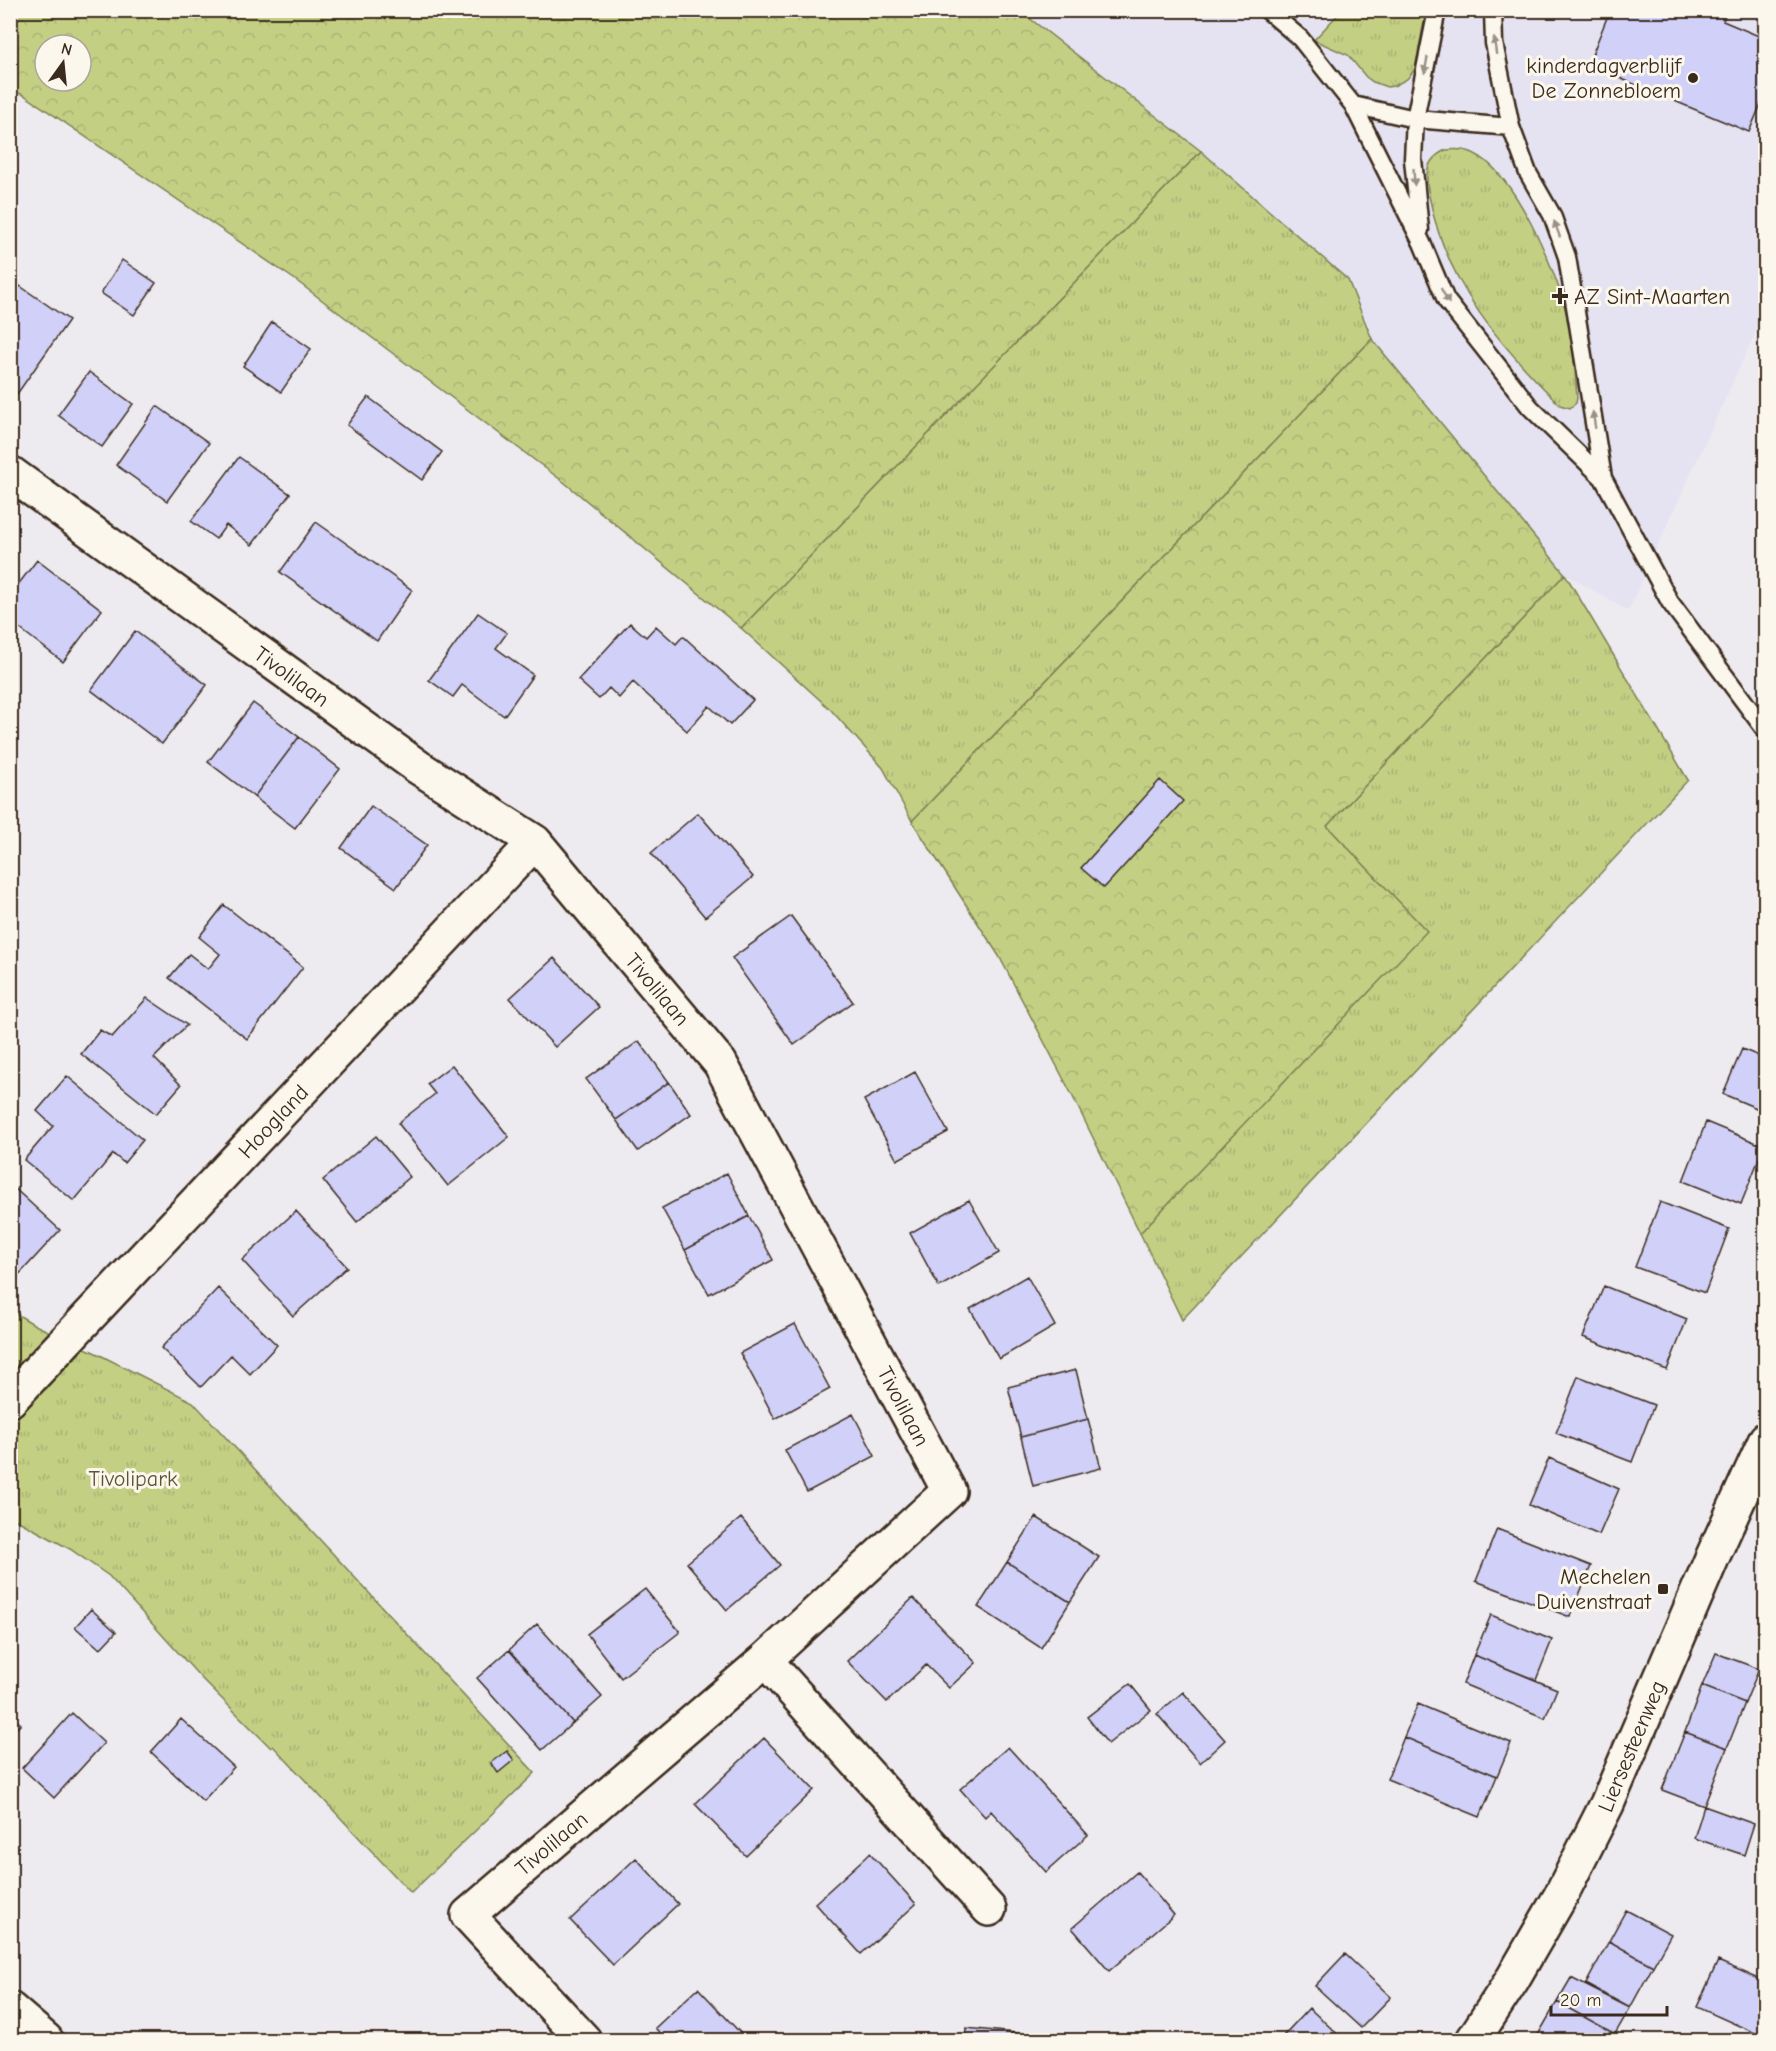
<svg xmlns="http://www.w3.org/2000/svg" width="1776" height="2051" font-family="'Comic Neue',sans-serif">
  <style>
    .built { fill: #e5e3f2 }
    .grass { fill: url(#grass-tufts); stroke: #7f7d51; stroke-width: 1.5 }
    .forest { fill: url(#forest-crowns); stroke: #7f7d51; stroke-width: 1.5; fill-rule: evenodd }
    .building { fill: #d0d0f8; stroke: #3b2a1e; stroke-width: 1.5 }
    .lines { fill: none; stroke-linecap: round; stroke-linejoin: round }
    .service-casing { stroke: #3b2a1e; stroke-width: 21 }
    .minor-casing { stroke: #3b2a1e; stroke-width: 38 }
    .secondary-casing { stroke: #3b2a1e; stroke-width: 38 }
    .service { stroke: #fbf7ec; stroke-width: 16 }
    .minor { stroke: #fbf7ec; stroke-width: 33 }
    .secondary { stroke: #fbf7ec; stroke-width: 33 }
    .oneway { fill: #9b9085 }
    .poi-dot { fill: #3b2a1e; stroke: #fbf7ec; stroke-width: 2 }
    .labels { text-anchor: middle; stroke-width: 6; stroke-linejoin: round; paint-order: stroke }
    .poi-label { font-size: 22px; fill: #3b2a1e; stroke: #fbf7ec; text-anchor: end }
    .street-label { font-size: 22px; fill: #3b2a1e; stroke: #fbf7ec }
    .park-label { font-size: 22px; fill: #5d5438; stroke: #fbf7ec }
  </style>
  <defs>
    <pattern id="grass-tufts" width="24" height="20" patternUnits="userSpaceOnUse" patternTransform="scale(1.5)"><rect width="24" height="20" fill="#c3d084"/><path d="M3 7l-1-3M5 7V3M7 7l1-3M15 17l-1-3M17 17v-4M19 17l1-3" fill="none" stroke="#a8b372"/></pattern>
    <pattern id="forest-crowns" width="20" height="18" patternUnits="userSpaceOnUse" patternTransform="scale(1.5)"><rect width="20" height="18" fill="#c3d084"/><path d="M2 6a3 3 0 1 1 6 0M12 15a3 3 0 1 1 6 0" fill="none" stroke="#a8b372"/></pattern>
  </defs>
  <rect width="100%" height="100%" fill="#eeebf0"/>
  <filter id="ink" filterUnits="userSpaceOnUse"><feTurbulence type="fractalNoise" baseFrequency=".0167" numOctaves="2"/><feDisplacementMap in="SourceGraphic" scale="12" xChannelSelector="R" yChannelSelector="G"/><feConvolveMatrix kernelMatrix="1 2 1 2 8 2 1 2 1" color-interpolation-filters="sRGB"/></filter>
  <g filter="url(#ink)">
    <path class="built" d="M1020,11H1765V312L1628,611L1565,574L1372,339L1348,280L1201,151Z"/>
    <path class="grass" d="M1342,10L1426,11L1415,69L1407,79L1394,86L1387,87L1373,82L1366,77L1348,55L1314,40Z
      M1446,150C1456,149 1465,149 1473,153C1514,171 1556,270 1566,312C1573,340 1575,369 1577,398L1576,403L1570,408L1560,405C1500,345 1447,285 1430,200C1425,178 1423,160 1446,150Z
      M1201,151L1348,280L1372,339L912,821L883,768L831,710L741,628Z
      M1565,574L1688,780L1182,1320L1140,1233L1426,931L1327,826Z
      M10,1310L35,1325L96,1353L193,1402L535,1773L411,1893L273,1746L271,1748L202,1679L109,1576L70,1549L11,1517Z"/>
    <path class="forest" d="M10,11H1020L1201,151L741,628L565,483L294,279L24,95L11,90ZM45,45H81V81H45Z
      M1372,339L1565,574L1327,826L1427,931L1140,1233L1072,1095L999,956L912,821Z"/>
    <path class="building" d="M1610,10H1727L1723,21L1766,39V92L1749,132L1588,65Z
      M122,260L156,283L134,315L101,293Z
      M20,286L69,320L17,394L10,389V299Z
      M272,322L311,349L281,392L243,366Z
      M89,372L133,404L102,447L58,415Z
      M368,397L442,452L422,480L347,425Z
      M157,406L209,443L167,501L116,465Z
      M239,457L290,494L252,545L226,525L216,539L191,521Z
      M316,522L412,590L377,641L280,572Z
      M37,560L102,610L63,662L10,621V595Z
      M478,613L507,633L496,648L533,675L504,716L462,685L453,697L429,680Z
      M630,623L646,637L656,626L676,644L683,636L753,700L730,725L709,706L687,731L633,682L619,698L609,688L599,699L578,680Z
      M135,631L207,685L162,744L91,690Z
      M253,703L299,737L254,797L208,762Z
      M299,737L340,769L295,828L254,797Z
      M1160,780L1183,801L1104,888L1081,868Z
      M371,806L427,845L396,888L341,848Z
      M698,813L753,877L705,917L651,853Z
      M224,905L303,967L247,1039L169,978L189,954L208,969L220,954L199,937Z
      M791,916L853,1002L794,1045L732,958Z
      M554,958L599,1007L555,1047L510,998Z
      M1766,993V1011L1758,1007Z
      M147,998L187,1025L154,1058L181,1085L156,1114L81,1054L100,1030L112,1037Z
      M639,1041L669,1082L616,1120L586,1079Z
      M1742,1049L1766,1059V1112L1723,1094Z
      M452,1065L509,1137L448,1186L398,1123L435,1094L427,1084Z
      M915,1072L948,1132L897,1160L864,1100Z
      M67,1076L143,1140L124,1163L113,1154L74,1201L24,1160L53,1126L37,1111Z
      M669,1082L691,1114L638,1151L616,1120Z
      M1706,1122L1764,1146L1741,1204L1683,1181Z
      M376,1136L410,1177L357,1222L323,1180Z
      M727,1173L749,1216L685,1250L662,1208Z
      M12,1186L60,1230L15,1279L10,1276V1188Z
      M969,1200L999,1253L939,1287L910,1233Z
      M1660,1202L1729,1229L1705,1293L1635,1267Z
      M296,1211L347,1267L293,1316L242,1260Z
      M749,1216L773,1260L709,1294L685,1250Z
      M1027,1276L1055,1326L999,1359L970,1309Z
      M1604,1286L1687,1319L1667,1370L1583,1337Z
      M218,1288L277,1345L250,1374L231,1355L201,1387L161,1348Z
      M795,1324L830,1389L775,1419L740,1353Z
      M1076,1370L1088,1419L1021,1437L1008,1387Z
      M1578,1376L1654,1405L1632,1462L1556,1433Z
      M853,1414L875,1456L807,1492L785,1450Z
      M1088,1419L1101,1468L1033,1486L1021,1437Z
      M1549,1458L1619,1489L1599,1535L1529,1505Z
      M1036,1517L1099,1557L1070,1602L1007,1562Z
      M741,1518L780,1565L727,1610L687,1563Z
      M1497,1529L1591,1566L1570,1617L1476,1581Z
      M1007,1562L1070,1602L1041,1648L978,1607Z
      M645,1589L680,1632L621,1678L587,1634Z
      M913,1598L976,1663L949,1688L926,1665L887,1702L847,1661Z
      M91,1609L116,1632L100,1649L75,1627Z
      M1491,1615L1552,1640L1536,1680L1474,1655Z
      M537,1624L602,1697L573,1723L509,1650Z
      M509,1650L573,1723L542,1750L477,1678Z
      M1716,1653L1759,1669L1745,1703L1702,1686Z
      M1474,1655L1557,1689L1545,1718L1463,1684Z
      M1130,1684L1151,1710L1108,1744L1087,1717Z
      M1702,1686L1745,1703L1727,1748L1685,1732Z
      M1183,1692L1225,1740L1200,1763L1157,1714Z
      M1418,1704L1511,1743L1497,1776L1404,1737Z
      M72,1713L104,1743L54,1798L22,1768Z
      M10,1715L21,1724L10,1735Z
      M181,1719L234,1767L203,1801L151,1752Z
      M1685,1732L1727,1748L1704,1806L1662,1790Z
      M1404,1737L1497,1776L1480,1817L1387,1779Z
      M764,1738L814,1790L746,1856L695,1804Z
      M1008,1747L1088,1835L1046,1872L991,1811L985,1817L960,1789Z
      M507,1751L514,1760L498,1773L491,1763Z
      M1704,1806L1754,1824L1744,1855L1694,1838Z
      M870,1853L916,1904L861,1954L815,1903Z
      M636,1858L678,1904L613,1965L570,1920Z
      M1137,1872L1174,1915L1109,1971L1072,1928Z
      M1626,1910L1671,1934L1653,1966L1609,1941Z
      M1609,1941L1653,1966L1630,2008L1586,1984Z
      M1345,1954L1391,1997L1361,2028L1315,1986Z
      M1718,1961L1766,1982V2038L1697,2007Z
      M1571,1978L1630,2008L1615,2034L1557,2002Z
      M698,1988L747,2040H667L655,2028Z
      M1557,2002L1615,2034L1612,2040H1535Z
      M1309,2008L1344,2040H1291L1284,2035Z
      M966,2028L1034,2035V2040H965Z"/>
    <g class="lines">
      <defs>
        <path id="service" d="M1267,10L1300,38L1353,105L1422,243L1446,300L1530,407L1603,478L1670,602L1766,731
          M1493,10L1494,43L1511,127L1528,173L1552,215L1567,257L1603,478
          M1353,105L1415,119L1511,127
          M1420,230L1413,159L1415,119L1437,10"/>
        <path id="minor" d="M10,473L418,767L535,842L720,1063L949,1491L765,1660L468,1915L584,2040
          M10,1400L535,842
          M765,1660L989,1909
          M10,2009L46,2040"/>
        <path id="secondary" d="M1473,2040L1512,1980L1560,1897L1607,1804L1712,1558L1766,1439"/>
      </defs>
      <use href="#service" class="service-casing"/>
      <use href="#minor" class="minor-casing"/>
      <use href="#secondary" class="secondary-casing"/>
      <use href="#service" class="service"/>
      <use href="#minor" class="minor"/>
      <use href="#secondary" class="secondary"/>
    </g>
    <defs><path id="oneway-solid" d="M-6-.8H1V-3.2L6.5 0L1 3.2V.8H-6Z" transform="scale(1.5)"/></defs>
    <g class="oneway">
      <use href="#oneway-solid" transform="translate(1495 46) rotate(-98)"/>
      <use href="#oneway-solid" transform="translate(1426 65) rotate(101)"/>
      <use href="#oneway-solid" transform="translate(1414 177) rotate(87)"/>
      <use href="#oneway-solid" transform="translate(1557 229) rotate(-110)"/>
      <use href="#oneway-solid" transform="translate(1445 296) rotate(62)"/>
      <use href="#oneway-solid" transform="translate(1594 420) rotate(-99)"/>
    </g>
  </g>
  <g class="poi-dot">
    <circle cx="1693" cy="78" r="6"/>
    <path d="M1557 287h6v6h6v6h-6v6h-6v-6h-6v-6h6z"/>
    <rect x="1657" y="1583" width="12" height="12" rx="3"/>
  </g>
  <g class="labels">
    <g class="poi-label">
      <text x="1681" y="73">kinderdagverblijf<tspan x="1681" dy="25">De Zonnebloem</tspan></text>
      <text x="1574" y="304" text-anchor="start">AZ Sint-Maarten</text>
      <text x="1651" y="1584">Mechelen<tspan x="1651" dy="25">Duivenstraat</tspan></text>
    </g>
    <g class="street-label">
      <text transform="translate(292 676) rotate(36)" y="8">Tivolilaan</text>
      <text transform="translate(658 989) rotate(50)" y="8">Tivolilaan</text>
      <text transform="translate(273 1121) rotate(-47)" y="8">Hoogland</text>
      <text transform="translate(904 1406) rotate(62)" y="8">Tivolilaan</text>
      <text transform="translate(1631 1746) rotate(-67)" y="8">Liersesteenweg</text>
      <text transform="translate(551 1843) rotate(-40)" y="8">Tivolilaan</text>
    </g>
    <g class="park-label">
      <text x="133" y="1486">Tivolipark</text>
    </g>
  </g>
  <rect width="1776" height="2051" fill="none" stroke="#fbf7ec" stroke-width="36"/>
  <rect x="18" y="18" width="1740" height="2015" fill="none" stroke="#3b2a1e" stroke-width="2" filter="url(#ink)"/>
  <g transform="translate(63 63) rotate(15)"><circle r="28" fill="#fbf7ec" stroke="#aea59a" stroke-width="1.5"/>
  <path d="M0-4.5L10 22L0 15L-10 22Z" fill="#3b2a1e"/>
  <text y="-9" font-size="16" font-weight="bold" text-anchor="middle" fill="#3b2a1e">N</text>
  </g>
  <path d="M1551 2006v9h116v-9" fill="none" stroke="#3b2a1e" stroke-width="3"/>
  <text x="1560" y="2006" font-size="18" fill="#3b2a1e" stroke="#fbf7ec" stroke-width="4.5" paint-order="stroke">20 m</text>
</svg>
